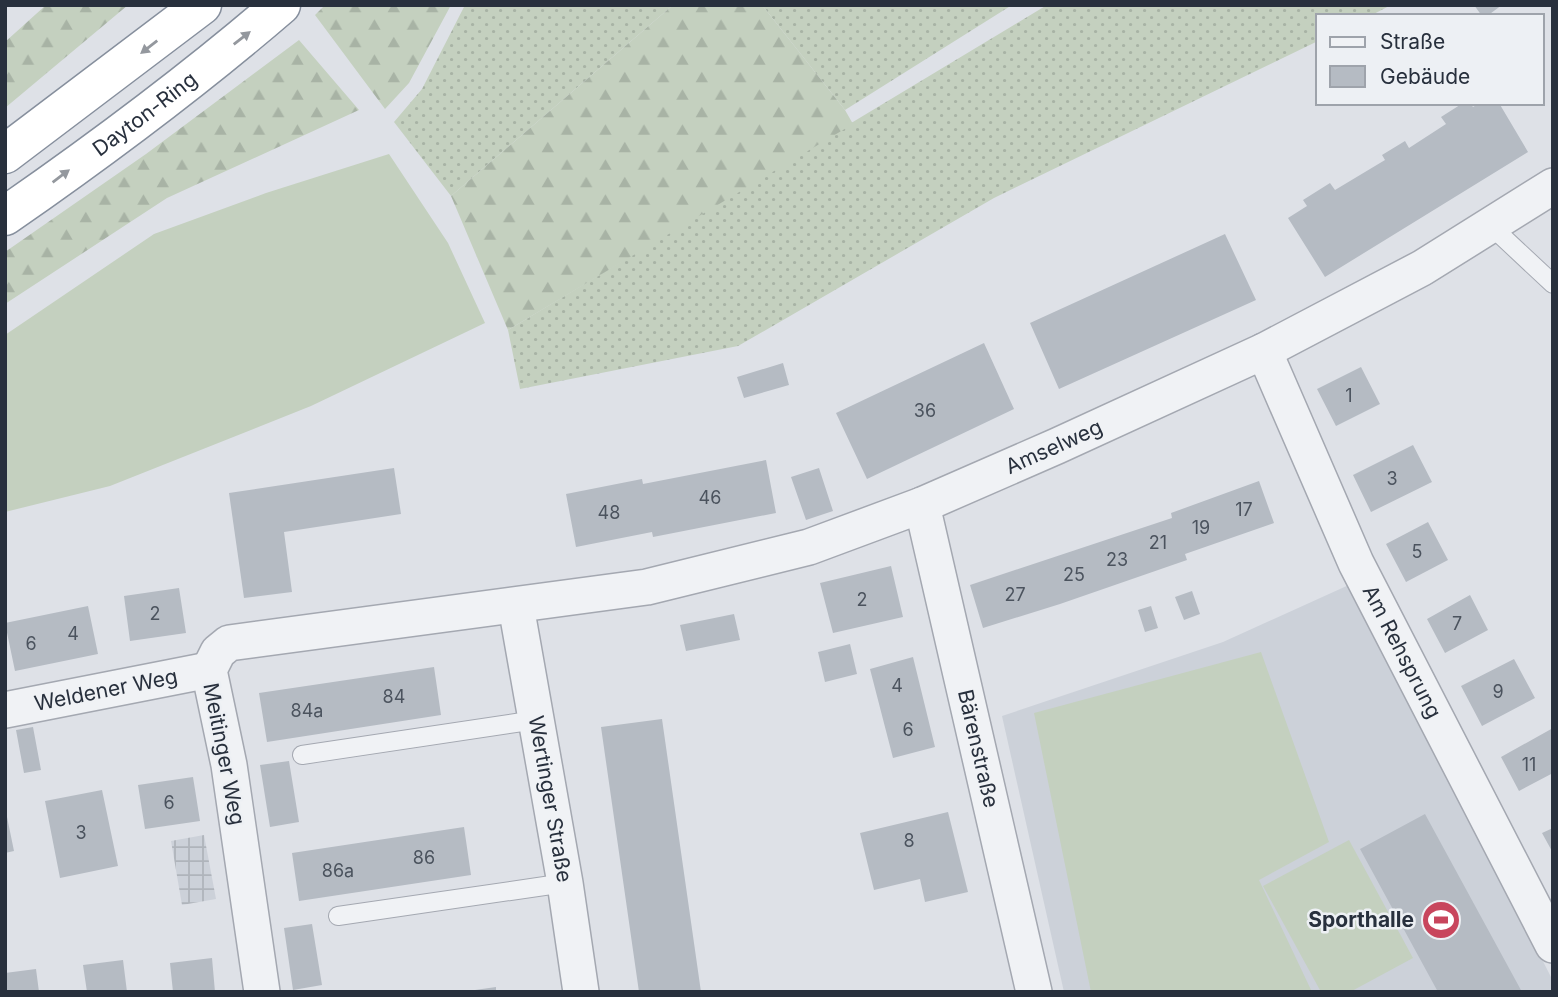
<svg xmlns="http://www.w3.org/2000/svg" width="1558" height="997" font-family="Inter,sans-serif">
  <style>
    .built { fill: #ccd1d9 }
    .industrial { fill: url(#industrial-grid) }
    .grass { fill: url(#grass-dots) }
    .forest { fill: url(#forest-firs) }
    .garden { fill: #c4d0bf }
    .building { fill: #b5bbc3 }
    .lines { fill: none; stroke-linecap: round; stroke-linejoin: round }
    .service-casing { stroke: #a4a8b1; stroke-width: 20 }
    .minor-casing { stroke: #a4a8b1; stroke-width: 38 }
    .trunk-casing { stroke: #868f9d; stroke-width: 41 }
    .service { stroke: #f0f2f5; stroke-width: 18 }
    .minor { stroke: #f0f2f5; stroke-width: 35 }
    .trunk { stroke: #fff; stroke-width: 38 }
    .oneway { fill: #94989e }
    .labels { text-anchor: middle; stroke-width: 5; stroke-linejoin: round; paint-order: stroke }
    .number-label { font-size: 18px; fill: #4b535e }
    .street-label { font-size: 21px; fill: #28303d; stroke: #edf0f4 }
    .poi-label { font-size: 21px; font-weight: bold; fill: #28303d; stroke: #edf0f4; text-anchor: end }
  </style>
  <defs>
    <pattern id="industrial-grid" width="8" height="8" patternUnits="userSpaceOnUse" patternTransform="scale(1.75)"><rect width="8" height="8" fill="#ccd1d9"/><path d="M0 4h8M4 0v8" fill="none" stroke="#afb4bb"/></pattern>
    <pattern id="grass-dots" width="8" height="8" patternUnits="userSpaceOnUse" patternTransform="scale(1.75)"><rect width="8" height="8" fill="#c4d0bf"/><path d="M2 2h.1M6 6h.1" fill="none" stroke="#a8b3a5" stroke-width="1.8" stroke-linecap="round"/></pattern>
    <pattern id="forest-firs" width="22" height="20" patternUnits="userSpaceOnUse" patternTransform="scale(1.75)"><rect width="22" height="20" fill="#c4d0bf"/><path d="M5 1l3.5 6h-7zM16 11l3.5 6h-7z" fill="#a8b3a5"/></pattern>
  </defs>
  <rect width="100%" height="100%" fill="#dee1e7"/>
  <path class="built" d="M1351,584L1553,981V992H1064L1002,716L1223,642Z"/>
  <path class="industrial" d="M204,835L216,899L182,905L171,841Z"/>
  <path class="grass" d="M465,5H673L451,196L394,122L422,89Z
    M762,5H1012L845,110Z
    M1047,5H1391L1370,16H1318V41L994,198L738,346L520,389L508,330Z"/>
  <path class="forest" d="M46,5H128L5,108V42Z
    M325,5H451L409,83L385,109L315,15Z
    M673,5H762L845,110L853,124L508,330L451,196Z
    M299,40L359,110L167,198L5,304V252L146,154Z"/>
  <path class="garden" d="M389,154L448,243L485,323L311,406L110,486L5,512V335L154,234L266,193Z
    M1261,652L1329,842L1259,880L1312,992H1091L1034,713Z
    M1349,840L1413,958L1350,992H1321L1263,886Z"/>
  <path class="building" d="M1474,5H1502L1487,16H1482Z
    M1463,103H1470L1473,107L1480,103H1499L1528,152L1325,277L1288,218L1307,206L1303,200L1330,183L1335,190L1385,160L1382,155L1405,141L1409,148L1446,124L1441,117Z
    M1225,234L1256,300L1059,389L1030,323Z
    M984,343L1014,409L867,479L836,413Z
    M783,363L789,385L744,398L737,377Z
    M1361,367L1380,404L1336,426L1317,389Z
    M1413,445L1432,482L1371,512L1353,475Z
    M766,460L776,513L653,537L652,532L576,547L566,494L642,479L643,484Z
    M394,468L401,514L284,532L292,592L244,598L229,493Z
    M819,468L833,511L806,520L791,477Z
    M1259,481L1274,523L1185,554L1187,560L1060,604L983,628L970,585L1172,518L1171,513Z
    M1428,522L1448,560L1406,582L1386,544Z
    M891,566L903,617L833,633L820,583Z
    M179,588L186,633L130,641L124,596Z
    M1192,591L1200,614L1184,620L1175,597Z
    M1470,595L1488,630L1445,653L1427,619Z
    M88,606L98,654L15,671L5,623Z
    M1151,606L1158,628L1145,632L1138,610Z
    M734,614L740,640L686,651L680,625Z
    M850,644L857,674L825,682L818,652Z
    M913,657L935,747L893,758L870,669Z
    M1514,659L1535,698L1482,726L1461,686Z
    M434,667L441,715L267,742L259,693Z
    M662,719L701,992H639L601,727Z
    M33,727L41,770L24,773L16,730Z
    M1553,728V773L1519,791L1501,757Z
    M289,761L299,822L270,827L260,765Z
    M193,777L200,821L145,829L138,785Z
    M102,790L118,866L60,878L45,801Z
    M6,812L14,851L5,853V813Z
    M948,812L968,892L925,902L920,879L874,890L860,833Z
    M1425,814L1522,992H1438L1360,849Z
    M464,827L471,875L299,901L292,853Z
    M1553,828V853L1542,833Z
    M312,924L322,985L293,990L284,928Z
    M212,958L215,992H173L170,963Z
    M123,960L127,992H87L83,965Z
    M36,969L39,992H5V973Z
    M496,987V992H475V990Z"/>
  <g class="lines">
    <defs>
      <path id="service" d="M1490,225L1553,284
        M302,755L536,720
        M338,916L565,883"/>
      <g id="minor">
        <path id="s1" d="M1264,351L1356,563L1553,945"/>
        <path id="s2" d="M922,505L1034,992"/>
        <path id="s3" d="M516,606L565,883L581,992"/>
        <path id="s4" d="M5,710L209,670"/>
        <path id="s5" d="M262,992L229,765L209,670L218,652L229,643L647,587L809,547L922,505L1057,446L1264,351L1422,268L1553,186"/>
      </g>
      <g id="trunk">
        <path d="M5,154L202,5"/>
        <path id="s6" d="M5,216C100,150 194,80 281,5"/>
      </g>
    </defs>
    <use href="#service" class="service-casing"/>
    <use href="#minor" class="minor-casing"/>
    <use href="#trunk" class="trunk-casing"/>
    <use href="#service" class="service"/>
    <use href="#minor" class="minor"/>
    <use href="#trunk" class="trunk"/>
  </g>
  <defs><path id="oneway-solid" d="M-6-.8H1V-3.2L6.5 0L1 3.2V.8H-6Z" transform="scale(1.75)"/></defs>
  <g class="oneway">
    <use href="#oneway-solid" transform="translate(242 38) rotate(-38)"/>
    <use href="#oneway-solid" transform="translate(149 47) rotate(142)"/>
    <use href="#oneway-solid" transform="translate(61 176) rotate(-37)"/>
  </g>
  <defs>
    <symbol id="stadium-disc" viewBox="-11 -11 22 22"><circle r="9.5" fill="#c8465d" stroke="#edf0f4"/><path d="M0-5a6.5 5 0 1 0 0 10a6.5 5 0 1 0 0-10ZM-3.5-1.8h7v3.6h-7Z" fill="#fff"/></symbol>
  </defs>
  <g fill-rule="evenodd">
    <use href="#stadium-disc" x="1419" y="898" width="44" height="44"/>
  </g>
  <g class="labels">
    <g class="number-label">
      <text x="1349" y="402">1</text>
      <text x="925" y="417">36</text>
      <text x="1392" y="485">3</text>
      <text x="710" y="504">46</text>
      <text x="1244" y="516">17</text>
      <text x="609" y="519">48</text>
      <text x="1201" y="534">19</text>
      <text x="1158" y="549">21</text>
      <text x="1417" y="558">5</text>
      <text x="1117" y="566">23</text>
      <text x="1074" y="581">25</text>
      <text x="1015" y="601">27</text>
      <text x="862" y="606">2</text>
      <text x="155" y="620">2</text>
      <text x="1457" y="630">7</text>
      <text x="73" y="640">4</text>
      <text x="31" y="650">6</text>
      <text x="897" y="692">4</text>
      <text x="1498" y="698">9</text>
      <text x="394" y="703">84</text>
      <text x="307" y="717">84a</text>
      <text x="908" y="736">6</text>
      <text x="1529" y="771">11</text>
      <text x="169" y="809">6</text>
      <text x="81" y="839">3</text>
      <text x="909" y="847">8</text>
      <text x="424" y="864">86</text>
      <text x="338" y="877">86a</text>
    </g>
    <g class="street-label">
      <text dy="7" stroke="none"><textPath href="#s6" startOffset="173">Dayton-Ring</textPath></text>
      <text dy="7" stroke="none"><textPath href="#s5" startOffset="1214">Amselweg</textPath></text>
      <text dy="7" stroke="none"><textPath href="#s1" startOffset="331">Am Rehsprung</textPath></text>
      <text dy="7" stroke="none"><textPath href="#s4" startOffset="103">Weldener Weg</textPath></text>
      <text dy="7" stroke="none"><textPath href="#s2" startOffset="250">Bärenstraße</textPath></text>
      <text transform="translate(224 754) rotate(79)" y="7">Meitinger Weg</text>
      <text dy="7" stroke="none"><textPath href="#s3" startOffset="196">Wertinger Straße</textPath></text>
    </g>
    <g class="poi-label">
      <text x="1414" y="927">Sporthalle</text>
    </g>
  </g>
  <rect width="1558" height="997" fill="none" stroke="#28303d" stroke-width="14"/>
  <rect x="1316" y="14" width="228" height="91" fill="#edf0f4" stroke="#9ea3ab" stroke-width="2"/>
  <rect x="1330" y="37" width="35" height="10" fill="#f0f2f5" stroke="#9ea3ab" stroke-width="2"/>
  <text x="1380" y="49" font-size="21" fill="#28303d">Straße</text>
  <rect x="1330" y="66" width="35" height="21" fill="#b5bbc3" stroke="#9ea3ab" stroke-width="2"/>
  <text x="1380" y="84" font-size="21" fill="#28303d">Gebäude</text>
</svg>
